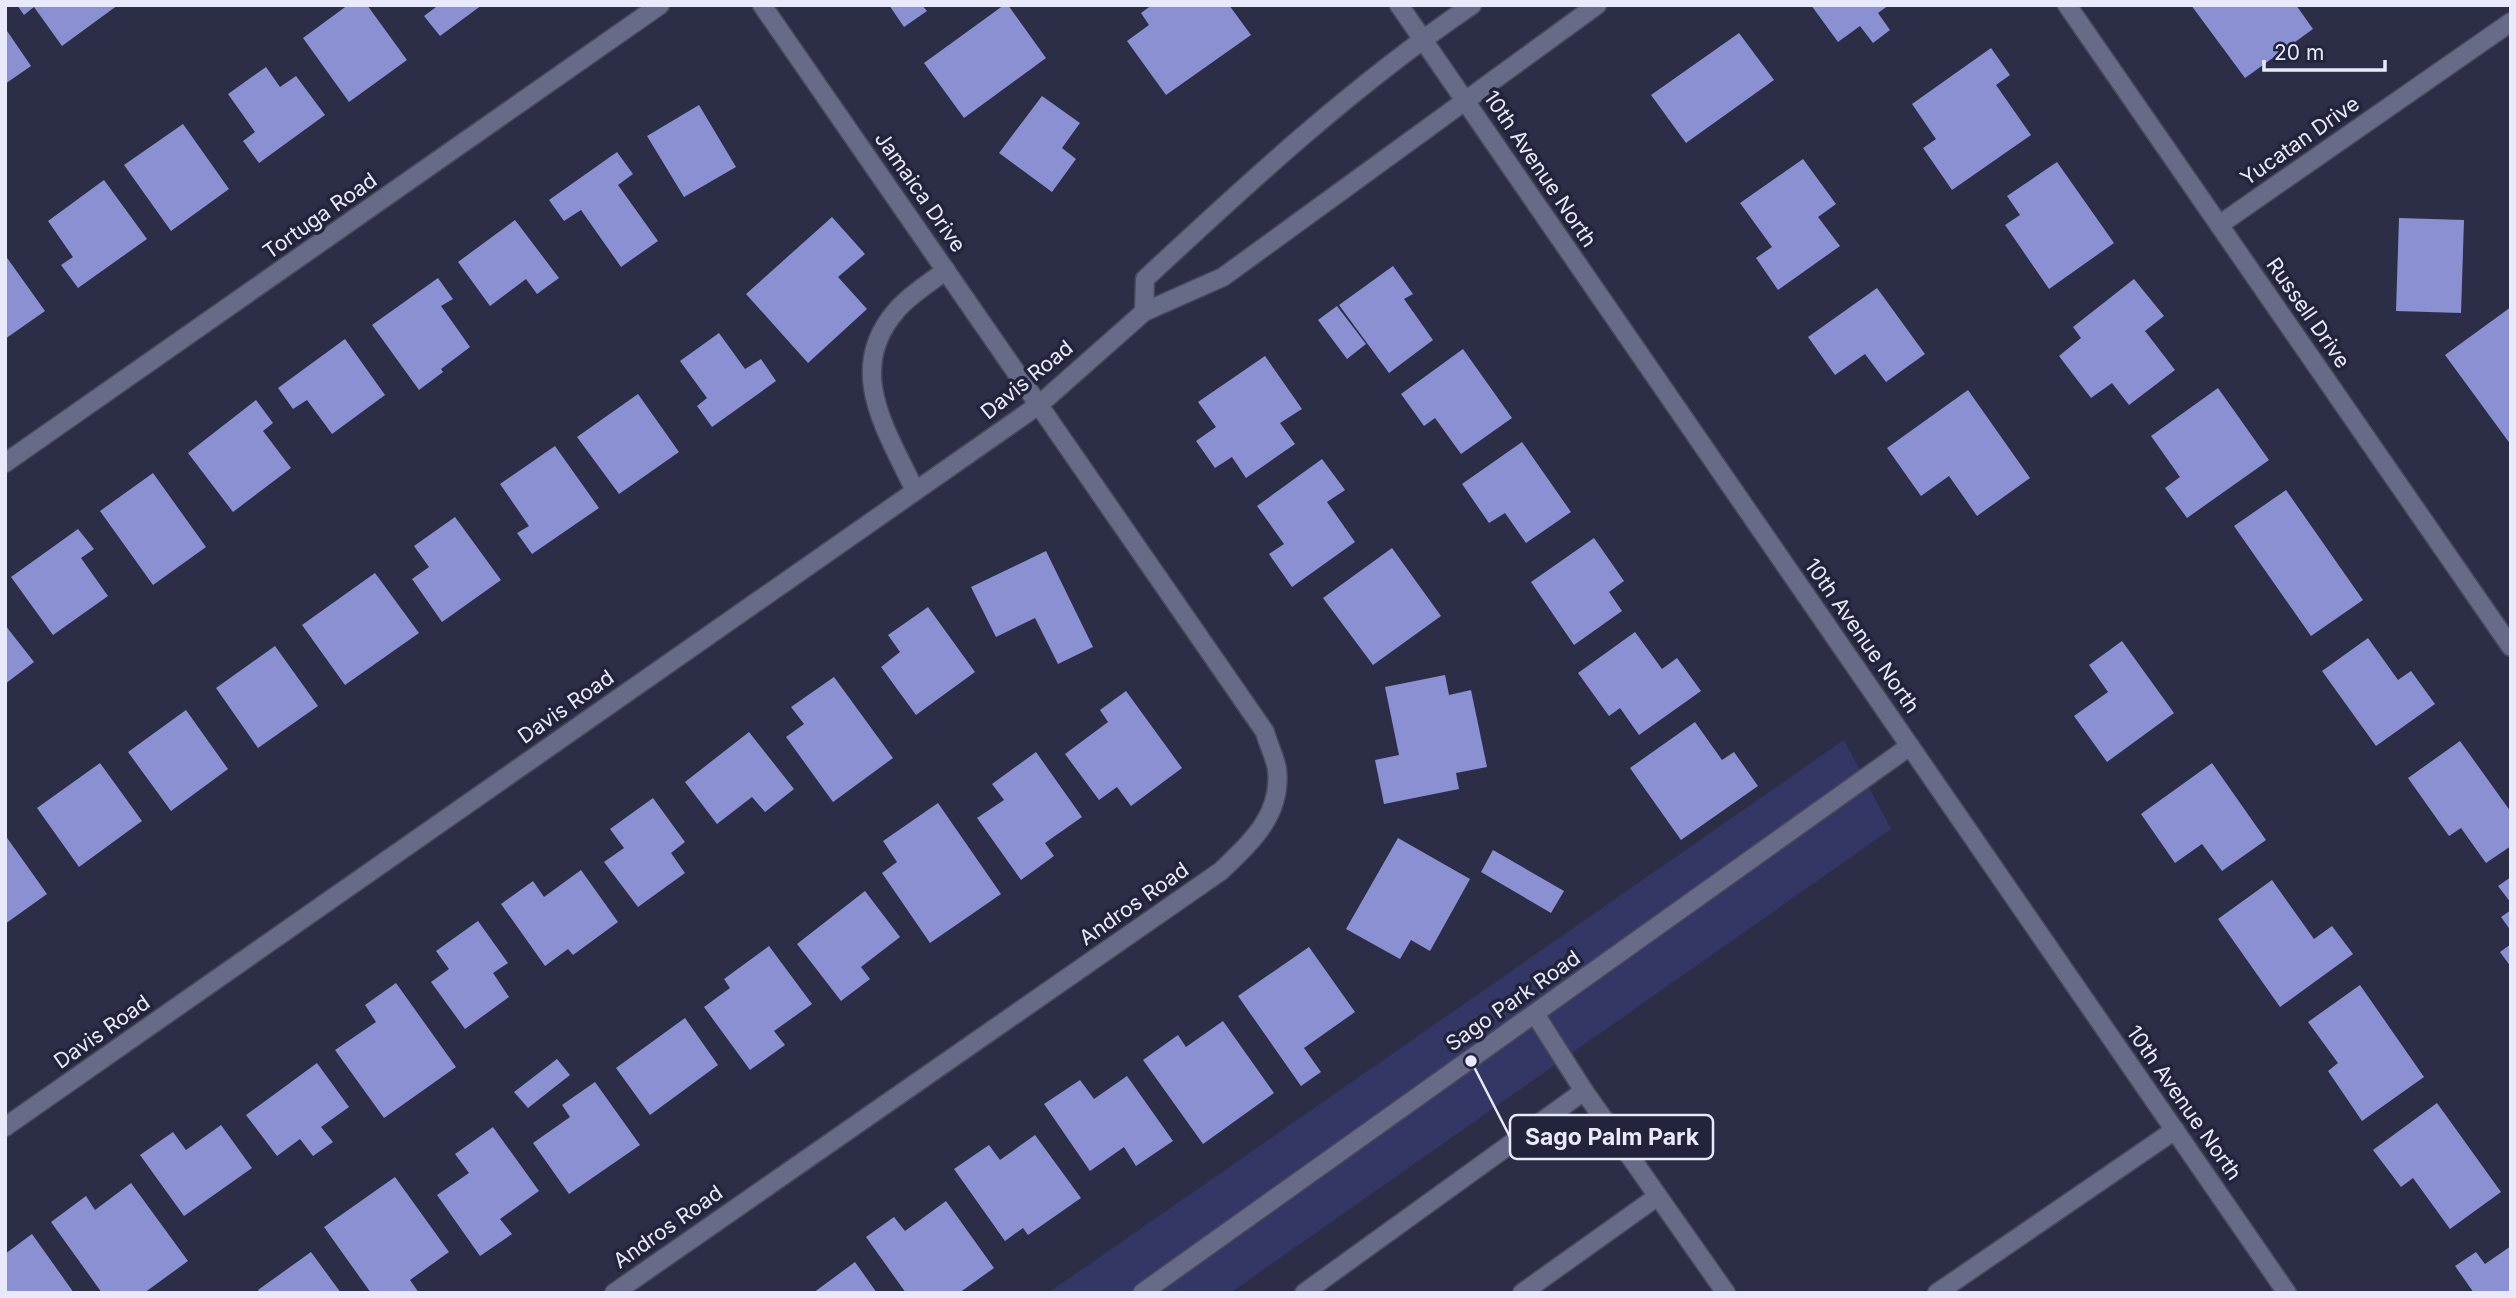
<svg xmlns="http://www.w3.org/2000/svg" width="2516" height="1298" font-family="Inter,sans-serif">
  <style>
    .green { fill: #343666 }
    .building { fill: #8b90d3 }
    .lines { fill: none; stroke-linecap: round; stroke-linejoin: round }
    .lane-casing { stroke: #48495e; stroke-width: 21 }
    .street-casing { stroke: #48495e; stroke-width: 21 }
    .secondary-casing { stroke: #48495e; stroke-width: 21 }
    .lane { stroke: #686b87; stroke-width: 18 }
    .street { stroke: #686b87; stroke-width: 18 }
    .secondary { stroke: #686b87; stroke-width: 18 }
    .labels { text-anchor: middle; stroke-width: 7; stroke-linejoin: round; paint-order: stroke }
    .street-label { font-size: 21px; fill: #e8eafb; stroke: #22243c }
    .leader { fill: none; stroke: #e8eafb; stroke-width: 2.5 }
    .callout-dot { fill: #e8eafb; stroke: #22243c; stroke-width: 2.5 }
    .callout { fill: #22243c; stroke: #e8eafb; stroke-width: 2.5 }
    .callout-label { font-size: 23px; text-anchor: middle; font-weight: bold; fill: #e8eafb }
  </style>
  <rect width="100%" height="100%" fill="#2c2e47"/>
  <path class="green" d="M1844,740L1891,829L1230,1293H1048Z"/>
  <path class="building" d="M17,5H118L62,46L34,7L24,15Z
    M348,5H367L407,60L349,102L303,38Z
    M435,5H482L440,36L424,16L436,7Z
    M889,5H922L927,11L904,27Z
    M1004,5H1008L1046,58L964,118L924,63Z
    M1152,5H1229L1251,35L1166,95L1127,41L1149,25L1141,13Z
    M1811,5H1889L1878,13L1890,30L1873,43L1860,26L1838,42Z
    M2191,5H2296L2313,29L2245,78Z
    M5,28L31,66L5,84Z
    M1739,33L1774,80L1686,143L1651,95Z
    M1991,48L2010,75L1996,85L2031,135L1952,190L1923,148L1936,139L1912,104Z
    M266,67L280,87L296,76L325,115L259,163L243,141L255,132L228,94Z
    M1042,96L1080,123L1062,148L1076,159L1052,192L999,153Z
    M699,105L736,167L684,197L647,136Z
    M183,124L229,189L171,231L124,165Z
    M617,152L633,174L618,185L658,241L621,267L581,210L564,221L549,200Z
    M1803,159L1836,204L1818,217L1840,246L1778,290L1756,258L1772,247L1740,203Z
    M2057,162L2114,243L2049,289L2005,225L2020,215L2007,196Z
    M104,180L147,239L78,288L61,265L73,257L48,221Z
    M832,217L865,254L838,277L867,309L808,363L746,294Z
    M2399,218L2464,220L2461,313L2396,311Z
    M515,220L559,278L537,294L526,279L490,306L458,262Z
    M5,255L45,311L5,339Z
    M1393,266L1413,294L1404,299L1433,340L1389,373L1339,305Z
    M438,278L453,299L441,306L470,347L441,369L443,372L419,390L372,325Z
    M2134,279L2164,316L2145,331L2175,370L2129,405L2112,383L2091,398L2059,356L2081,338L2073,327Z
    M1877,288L1925,354L1886,382L1865,354L1835,375L1808,337Z
    M1337,306L1366,344L1347,359L1318,320Z
    M2511,307V445L2445,355Z
    M719,333L745,369L761,359L776,381L712,427L697,406L707,398L680,361Z
    M345,339L385,395L332,434L307,400L293,409L278,388Z
    M1463,349L1512,418L1461,454L1435,418L1424,426L1401,394Z
    M1265,356L1302,409L1280,423L1295,444L1246,478L1232,457L1215,468L1196,441L1216,427L1198,402Z
    M2218,388L2269,460L2187,518L2165,488L2180,477L2151,436Z
    M1968,390L2030,478L1977,516L1949,476L1921,496L1887,448Z
    M638,394L679,452L619,494L577,437Z
    M256,400L273,423L263,431L291,468L233,512L188,453Z
    M1522,442L1571,512L1526,543L1505,513L1489,523L1462,484Z
    M555,446L599,508L532,554L517,533L529,526L500,484Z
    M1322,459L1345,490L1327,502L1355,542L1292,587L1269,554L1284,544L1257,506Z
    M153,473L206,547L153,585L100,511Z
    M2286,490L2363,600L2311,636L2234,526Z
    M455,517L501,580L442,622L412,579L429,567L414,546Z
    M78,529L94,549L81,558L108,596L53,635L11,577Z
    M1594,538L1624,581L1609,592L1622,611L1574,645L1531,582Z
    M1392,548L1441,616L1373,665L1323,598Z
    M1046,551L1093,647L1058,664L1035,618L996,637L971,587Z
    M375,573L419,633L345,685L302,625Z
    M928,607L975,672L916,715L881,667L900,652L888,635Z
    M5,625L34,662L5,684Z
    M1635,632L1662,669L1677,658L1701,691L1639,735L1620,708L1609,716L1578,673Z
    M2368,638L2398,680L2411,671L2435,704L2376,746L2322,671Z
    M2122,641L2174,713L2107,762L2074,716L2108,692L2089,665Z
    M275,646L318,706L258,748L216,688Z
    M1445,675L1449,695L1471,690L1487,767L1456,773L1459,789L1384,804L1375,760L1399,755L1385,687Z
    M834,677L893,758L833,802L786,737L804,724L791,707Z
    M1126,691L1182,768L1131,806L1117,787L1099,800L1065,754L1108,722L1100,710Z
    M186,710L228,769L171,811L128,752Z
    M1695,722L1722,760L1734,752L1758,786L1681,840L1630,768Z
    M749,732L794,789L765,812L752,797L717,824L685,782Z
    M2460,741L2511,812V846L2486,863L2461,828L2449,836L2408,778Z
    M1036,752L1082,817L1045,843L1054,856L1021,880L977,818L1004,800L992,784Z
    M100,763L142,821L79,867L37,808Z
    M2212,763L2266,840L2222,871L2202,844L2175,863L2141,814Z
    M653,798L685,842L671,853L685,873L638,907L604,862L624,848L610,829Z
    M938,803L1001,894L930,943L882,873L897,862L883,841Z
    M5,835L47,894L5,924Z
    M1398,838L1470,879L1430,951L1411,940L1400,959L1346,929Z
    M1493,850L1564,891L1551,913L1481,872Z
    M581,870L618,922L573,955L568,949L545,966L501,904L533,881L544,897Z
    M2511,877V903L2498,886Z
    M2272,880L2314,939L2332,926L2353,954L2280,1007L2218,919Z
    M865,891L900,937L861,967L870,979L841,1001L797,944Z
    M2511,910V931L2501,917Z
    M478,921L508,963L493,973L509,997L465,1029L431,982L449,969L436,951Z
    M2511,944V967L2500,952Z
    M769,946L812,1004L774,1031L785,1045L750,1070L704,1007L730,988L724,979Z
    M1309,947L1355,1012L1304,1048L1321,1072L1301,1086L1238,996Z
    M396,983L456,1067L384,1118L335,1050L376,1022L365,1005Z
    M2360,985L2424,1077L2362,1121L2328,1071L2338,1063L2308,1022Z
    M685,1018L718,1065L650,1115L616,1068Z
    M1223,1021L1274,1093L1203,1144L1143,1060L1178,1035L1186,1047Z
    M557,1059L570,1075L528,1108L514,1092Z
    M317,1063L349,1107L321,1127L333,1142L313,1156L300,1139L277,1156L246,1115Z
    M1127,1076L1173,1141L1136,1166L1124,1147L1090,1171L1044,1104L1080,1080L1094,1099Z
    M595,1082L640,1145L569,1194L533,1143L570,1117L562,1105Z
    M2437,1103L2501,1192L2450,1229L2413,1178L2401,1187L2373,1150Z
    M221,1125L252,1168L184,1216L140,1155L173,1132L186,1150Z
    M493,1127L539,1191L500,1219L512,1234L480,1256L437,1195L469,1173L455,1154Z
    M1035,1135L1081,1198L1028,1235L1023,1228L1005,1241L954,1169L989,1145L1000,1160Z
    M395,1177L449,1252L410,1280L419,1293H371L324,1227Z
    M131,1183L188,1261L144,1293H102L51,1222L86,1196L95,1210Z
    M946,1201L994,1268L959,1293H906L866,1237L894,1217L905,1231Z
    M32,1234L74,1293H5V1254Z
    M2511,1246V1293H2474L2455,1266L2476,1252L2485,1264Z
    M311,1252L341,1293H260L258,1290Z
    M855,1262L877,1293H813Z"/>
  <g class="lines">
    <defs>
      <path id="lane" d="M915,491C888,432 844,371 896,311C909,295 930,283 946,270
        M1584,1091L1726,1293
        M1304,1293L1584,1091L1535,1014
        M1522,1293L1658,1196
        M1937,1293L2175,1130"/>
      <path id="street" d="M2067,5L2511,647
        M2219,225L2511,22
        M5,463L660,5
        M614,1293L1221,871C1251,842 1282,815 1277,769C1275,757 1268,744 1265,732L762,5
        M1142,1293L1910,746"/>
      <path id="secondary" d="M1399,5L2287,1293
        M1144,312L1145,279C1249,182 1354,85 1472,5
        M5,1127L1040,404L1144,312L1223,277L1597,5"/>
    </defs>
    <use href="#lane" class="lane-casing"/>
    <use href="#street" class="street-casing"/>
    <use href="#secondary" class="secondary-casing"/>
    <use href="#lane" class="lane"/>
    <use href="#street" class="street"/>
    <use href="#secondary" class="secondary"/>
  </g>
  <g class="labels">
    <g class="street-label">
      <text transform="translate(2300 141) rotate(-35)" y="7">Yucatan Drive</text>
      <text transform="translate(1540 169) rotate(56)" y="7">10th Avenue North</text>
      <text transform="translate(920 192) rotate(55)" y="7">Jamaica Drive</text>
      <text transform="translate(320 216) rotate(-35)" y="7">Tortuga Road</text>
      <text transform="translate(2308 313) rotate(55)" y="7">Russell Drive</text>
      <text transform="translate(1027 380) rotate(-39)" y="7">Davis Road</text>
      <text transform="translate(1862 636) rotate(55)" y="7">10th Avenue North</text>
      <text transform="translate(566 707) rotate(-35)" y="7">Davis Road</text>
      <text transform="translate(1134 904) rotate(-35)" y="7">Andros Road</text>
      <text transform="translate(1513 1001) rotate(-35)" y="7">Sago Park Road</text>
      <text transform="translate(102 1032) rotate(-35)" y="7">Davis Road</text>
      <text transform="translate(2184 1103) rotate(55)" y="7">10th Avenue North</text>
      <text transform="translate(668 1227) rotate(-35)" y="7">Andros Road</text>
    </g>
  </g>
  <path class="leader" d="M1471 1061L1510 1137"/>
  <circle class="callout-dot" cx="1471" cy="1061" r="7"/>
  <rect class="callout" x="1510" y="1115" width="203" height="44" rx="7"/>
  <g class="callout-label">
    <text x="1612" y="1145">Sago Palm Park</text>
  </g>
  <rect width="2516" height="1298" fill="none" stroke="#e8eafb" stroke-width="14"/>
  <path d="M2264 60v10h121v-10" fill="none" stroke="#e8eafb" stroke-width="3.5"/>
  <text x="2274" y="60" font-size="21" fill="#e8eafb" stroke="#22243c" stroke-width="5" paint-order="stroke">20 m</text>
</svg>
